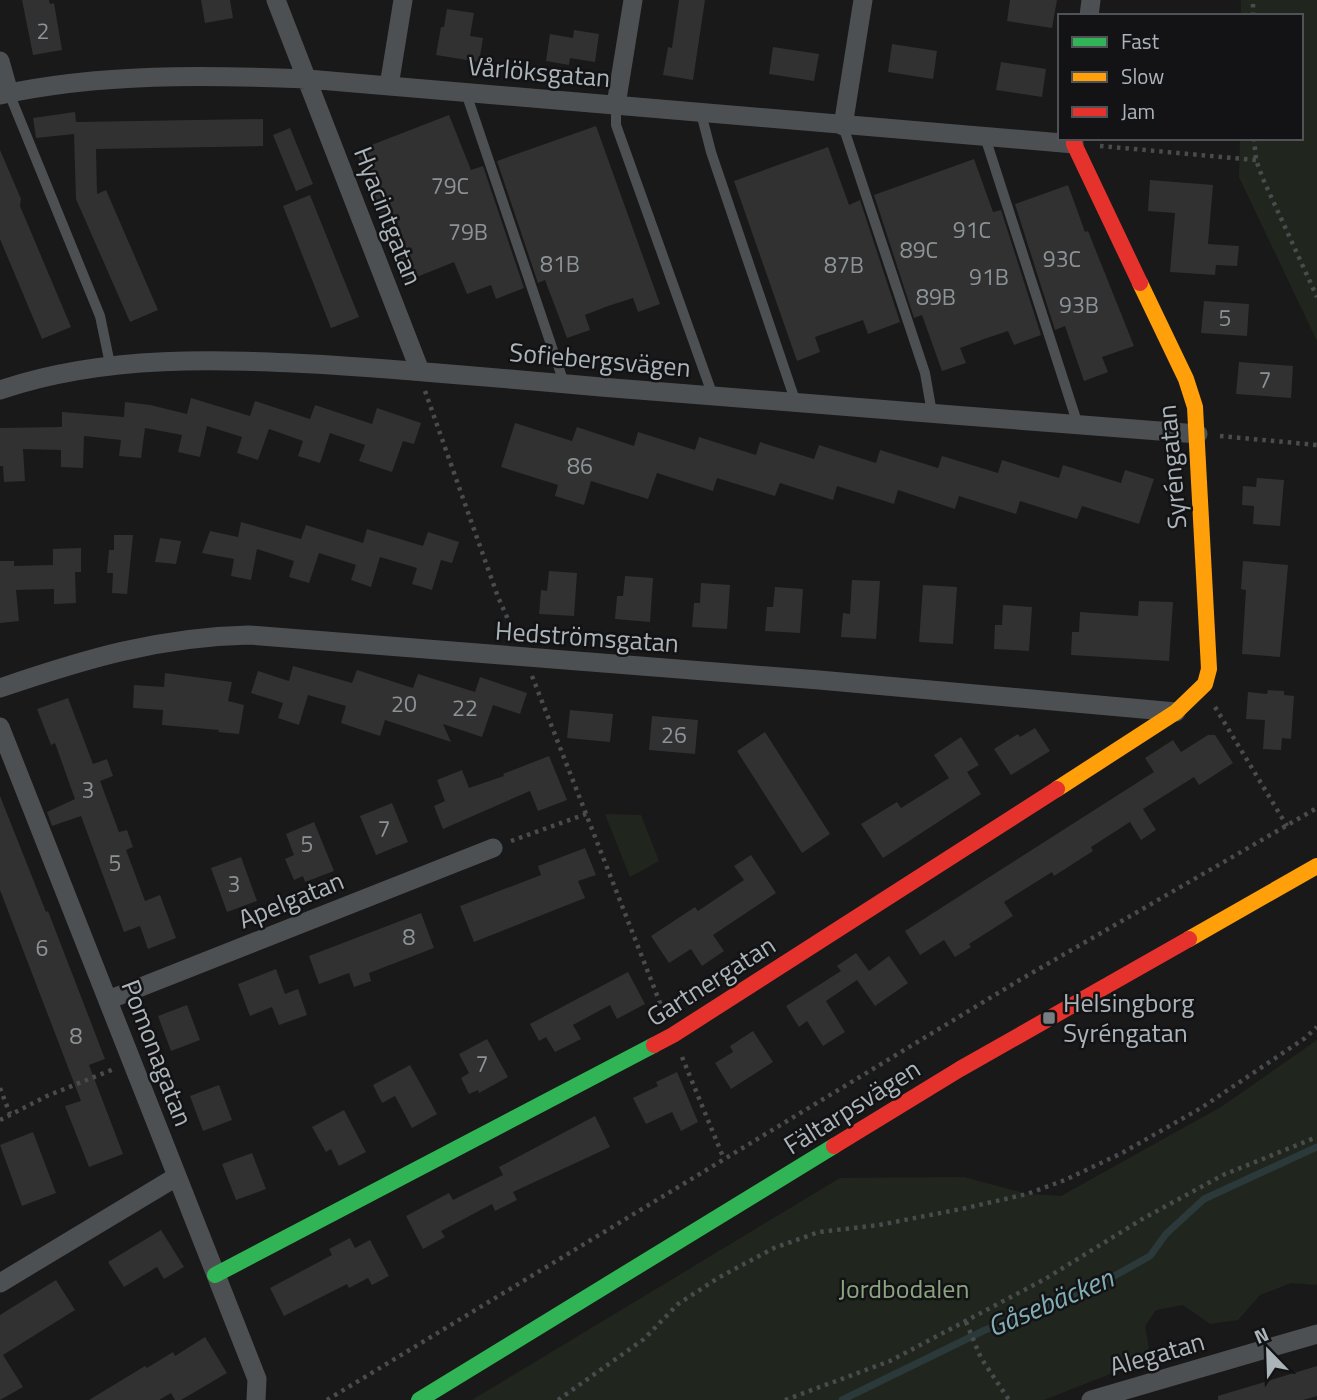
<svg xmlns="http://www.w3.org/2000/svg" width="1317" height="1400" font-family="'Titillium Web',sans-serif">
  <style>
    .green { fill: #20261e }
    .lines { fill: none; stroke-linecap: round; stroke-linejoin: round }
    .stream { stroke: #2b393b; stroke-width: 7 }
    .building { fill: #313131 }
    .path { stroke: #494b4d; stroke-width: 4.5; stroke-dasharray: 3.5 5; stroke-linecap: butt }
    .lane { stroke: #4d5052; stroke-width: 10 }
    .street { stroke: #4d5052; stroke-width: 19 }
    .fast { stroke: #30b455; stroke-width: 16 }
    .slow { stroke: #ff9f0a; stroke-width: 16 }
    .jam { stroke: #e5322d; stroke-width: 16 }
    .poi-dot { fill: #777e81; stroke: #131315; stroke-width: 2.5 }
    .labels { text-anchor: middle; stroke-width: 5; stroke-linejoin: round; paint-order: stroke }
    .number-label { font-size: 23px; fill: #8c9397 }
    .street-label { font-size: 26px; fill: #aab4b9; stroke: #131315 }
    .poi-label { font-size: 26px; fill: #aab4b9; stroke: #131315; text-anchor: start }
    .park-label { font-size: 26px; fill: #8ba481; stroke: #131315 }
    .water-label { font-size: 28px; font-style: italic; fill: #81aeb4; stroke: #131315 }
  </style>
  <rect width="100%" height="100%" fill="#191919"/>
  <path class="green" d="M1241,0H1317V341L1239,177L1240,138H1301V16H1241Z
    M605,814L641,815L659,861L630,877Z
    M1317,1040V1285L1291,1283L1260,1295L1238,1320L1210,1324L1183,1305L1156,1310L1145,1326L1149,1348L1138,1363L1044,1400H472L840,1178L964,1177L1027,1194L1061,1196L1221,1107Z"/>
  <g class="lines">
    <path class="stream" d="M842,1400L985,1330L1084,1293L1150,1256L1166,1234L1204,1199L1317,1147"/>
  </g>
  <path class="building" d="M22,0H49L50,4L54,3L62,50L33,55Z
    M201,0H230L233,18L205,23Z
    M679,0H705L693,80L663,75L668,47L672,48Z
    M1010,0H1057L1052,28L1007,21Z
    M447,9L474,13L470,36L483,38L479,62L436,55L441,27H444Z
    M574,30L599,34L595,62L570,58L569,65L546,61L550,34L573,38Z
    M892,44L937,51L933,79L888,72Z
    M773,47L819,54L814,81L769,74Z
    M1001,62L1046,69L1042,97L996,90Z
    M75,112L76,122L263,119V146L96,149L97,194L106,190L158,310L130,322L76,199L74,134L36,138L33,118Z
    M449,115L471,170L483,166L524,288L496,299L491,285L467,294L454,262L407,281L356,151Z
    M596,126L660,304L638,312L633,298L608,306L585,315L590,330L567,338L545,280L538,283L497,161Z
    M290,128L313,184L296,191L273,135Z
    M828,147L849,205L860,200L900,322L868,334L863,320L815,337L820,352L797,361L734,181Z
    M0,150L21,199L20,206L71,327L42,339L0,239Z
    M974,159L993,212L1001,210L1041,335L1014,345L1008,331L984,339L960,348L966,363L942,371L922,315L914,318L874,195Z
    M1150,180L1213,185L1208,244L1239,246L1237,266L1216,265L1215,275L1170,272L1175,213L1148,211Z
    M1068,185L1085,232L1088,231L1134,346L1102,357L1108,372L1084,381L1065,326L1055,330L1015,204Z
    M310,195L359,317L331,328L283,206Z
    M1204,301L1249,304L1247,336L1201,333Z
    M1239,362L1293,366L1291,398L1236,394Z
    M191,398L250,416L255,401L310,419L315,405L372,424L377,408L421,423L414,444L403,441L392,472L359,461L365,445L330,433L320,463L298,456L303,441L269,429L258,460L237,453L242,437L207,426L200,457L178,452L182,435L145,428L141,458L119,456L121,440L84,436L83,468L61,467V450L23,449L25,481L4,482L3,466H0V428L62,427V412L124,417L125,402L150,405L187,414Z
    M515,423L572,441L577,427L634,446L638,432L695,450L699,437L756,455L760,442L814,459L819,445L876,463L880,450L938,468L942,456L998,473L1002,460L1059,478L1063,465L1121,483L1125,470L1154,479L1139,524L1082,506L1077,519L1020,501L1016,514L959,496L955,509L898,490L894,504L837,486L833,500L780,483L775,496L717,478L713,491L657,473L648,499L591,481L584,505L555,496L558,485L501,467Z
    M1257,478L1284,480L1280,526L1253,524L1254,506L1242,505L1243,486L1256,487Z
    M241,522L301,539L306,525L363,543L367,529L423,546L428,532L459,542L452,563L441,560L432,590L412,584L417,568L380,557L371,587L351,580L356,565L319,553L309,583L289,577L294,561L257,549L251,580L231,576L234,559L202,553L210,531L238,537Z
    M114,535H133L127,594L112,593L113,573H107L109,550H114Z
    M160,538L181,541L176,564L155,562Z
    M81,548V572H75L76,603L54,604V589L16,590L19,621L0,623V561H14V566L53,565V549Z
    M1243,561L1288,565L1280,657L1242,654L1246,590L1241,589Z
    M549,571L577,573L574,616L539,614L541,590L547,591Z
    M625,576L653,578L650,622L615,619L617,596H623Z
    M852,580L880,581L876,639L841,637L843,613L850,614Z
    M701,583L730,585L727,629L692,627L694,603H700Z
    M923,585L957,587L953,644L919,642Z
    M775,587L803,589L800,633L765,631L767,607H773Z
    M1139,601L1173,602L1169,661L1071,655L1072,632H1079L1080,612L1138,616Z
    M1003,605L1032,607L1029,651L994,649L995,625H1002Z
    M293,666L352,683L357,670L413,688L418,674L475,692L480,677L527,693L520,714L493,705L482,737L443,724L451,742L385,720L380,736L341,723L346,706L308,695L299,725L278,718L283,703L251,693L258,671L289,681Z
    M165,673L232,682L228,701L244,705L239,734L218,732L219,730L162,725L163,710L133,708L134,685L164,687Z
    M1268,690L1284,691V695L1294,696L1291,739L1282,738L1281,750L1263,749L1265,720L1246,719L1248,692L1267,694Z
    M68,698L93,764L107,759L113,776L100,781L119,832L127,830L133,847L126,850L145,901L160,895L176,938L148,949L140,926L124,932L81,816L52,826L47,812L75,799L55,743L51,745L37,709Z
    M570,710L613,714L610,742L567,738Z
    M652,716L698,720L695,754L649,750Z
    M1035,728L1050,751L1011,775L994,749L1018,734L1020,737Z
    M765,732L830,834L802,853L737,751Z
    M1208,735H1215L1233,763L1199,785L1194,777L1143,809L1156,830L1141,840L1130,822L1091,847L1093,851L1054,876L1052,872L1004,902L1013,916L969,944L971,947L955,957L944,940L920,955L905,931L1154,772L1145,758L1173,740L1181,752Z
    M961,737L979,765L967,772L981,794L883,858L861,824L897,802L901,808L949,778L934,755Z
    M549,756L567,800L538,811L530,791L443,829L434,806L445,801L437,780L462,770L469,788L504,776L503,774Z
    M0,796L46,912L48,911L105,1059L89,1065L123,1154L89,1167L65,1106L81,1101L0,890Z
    M392,803L408,842L376,855L360,816Z
    M314,822L334,871L305,882L303,876L294,880L285,859L294,855L286,834Z
    M585,848L596,875L578,881L585,898L474,942L460,906L541,875L538,866Z
    M751,855L776,893L713,935L724,951L702,966L691,949L669,963L651,936L695,907L698,911L744,880L734,866Z
    M241,857L257,901L227,912L211,868Z
    M421,913L434,948L369,973L371,981L354,987L349,973L319,984L309,956Z
    M856,953L869,971L889,956L908,983L875,1006L857,980L826,1001L845,1032L823,1046L807,1021L799,1027L786,1006L841,971L837,966Z
    M276,969L285,994L298,989L307,1015L279,1025L272,1007L250,1016L238,984Z
    M628,972L645,1004L617,1019L610,1005L573,1025L581,1039L555,1052L546,1037L539,1041L530,1024Z
    M187,1005L200,1040L171,1051L158,1016Z
    M753,1031L773,1062L731,1089L715,1063L733,1052L730,1046Z
    M487,1039L508,1077L479,1093L478,1090L469,1094L461,1078L469,1073L459,1054Z
    M410,1065L437,1114L412,1128L395,1096L382,1103L373,1085Z
    M677,1072L698,1122L681,1131L672,1112L646,1124L633,1098L658,1086L656,1082Z
    M219,1085L232,1120L203,1131L190,1096Z
    M344,1110L366,1152L339,1166L331,1149L326,1152L312,1127Z
    M595,1116L610,1147L513,1192L517,1200L495,1211L492,1204L441,1231L445,1237L423,1249L406,1216L449,1193L453,1200L503,1175L499,1167Z
    M33,1132L56,1193L22,1206L0,1145Z
    M252,1153L266,1189L236,1200L222,1164Z
    M161,1230L184,1267L164,1279L157,1267L124,1287L108,1262Z
    M350,1238L355,1248L370,1240L389,1276L372,1285L368,1278L349,1288L347,1284L284,1316L270,1288L332,1255L329,1249Z
    M56,1280L75,1310L3,1355L23,1387L0,1400V1315Z
    M205,1337L227,1373L181,1400H175L171,1393L159,1400H89L145,1366L147,1368L173,1352L175,1356Z
    M1317,1366V1396L1303,1400H1218V1396Z"/>
  <g class="lines">
    <path class="path" d="M1253,16V0
      M1254,138L1256,160L1263,179L1317,297
      M1100,146L1256,160
      M425,391L498,597L515,635
      M1220,436L1317,445
      M532,676L664,1013
      M1215,707L1287,826
      M511,841L586,814
      M682,1057L724,1159
      M0,1088L10,1114
      M0,1120L47,1096L114,1069
      M966,1322L981,1358L1009,1400
      M327,1400L1018,981L1317,808
      M558,1400L644,1339L678,1304L718,1278L774,1248L819,1232L879,1225L966,1208L1027,1194L1065,1180L1122,1153L1201,1108L1305,1038L1317,1027
      M785,1400L890,1361L1045,1279L1144,1218L1223,1175L1317,1137"/>
    <path class="lane" d="M9,93L100,316L110,364
      M466,93L564,383
      M616,105V125L713,396
      M701,113L711,152L796,403
      M843,126L925,373L932,413
      M985,137L1078,425"/>
    <path class="street" d="M276,0L420,371
      M1089,16L1091,0
      M0,61L9,93
      M389,86L403,0
      M0,95C101,73 205,75 307,79L1074,144
      M616,105L633,0
      M843,126L863,0
      M0,390C106,354 219,359 330,365C420,371 511,379 601,387C800,404 999,418 1198,434
      M0,688C85,659 158,637 249,635L819,680L1176,712
      M0,727L257,1379L256,1400
      M108,1000L493,848
      M0,1283L176,1177
      M1091,1400L1317,1334"/>
    <path class="fast" d="M215,1275L654,1045
      M419,1400L834,1146"/>
    <path class="slow" d="M1057,789L1176,712L1205,684L1209,669L1195,407L1186,379L1140,283
      M1189,939L1317,866"/>
    <path class="jam" d="M1074,138V144L1140,283
      M654,1045L673,1035L1057,789
      M834,1146L960,1069L1189,939"/>
  </g>
  <rect class="poi-dot" x="1042" y="1011" width="14" height="14" rx="3.5"/>
  <g class="labels">
    <g class="number-label">
      <text x="43" y="39">2</text>
      <text x="450" y="194">79C</text>
      <text x="972" y="238">91C</text>
      <text x="468" y="240">79B</text>
      <text x="919" y="258">89C</text>
      <text x="1062" y="267">93C</text>
      <text x="560" y="272">81B</text>
      <text x="844" y="273">87B</text>
      <text x="989" y="285">91B</text>
      <text x="936" y="305">89B</text>
      <text x="1079" y="313">93B</text>
      <text x="1225" y="326">5</text>
      <text x="1265" y="388">7</text>
      <text x="580" y="474">86</text>
      <text x="404" y="712">20</text>
      <text x="465" y="716">22</text>
      <text x="674" y="743">26</text>
      <text x="88" y="798">3</text>
      <text x="384" y="837">7</text>
      <text x="307" y="852">5</text>
      <text x="115" y="871">5</text>
      <text x="234" y="892">3</text>
      <text x="409" y="945">8</text>
      <text x="42" y="956">6</text>
      <text x="76" y="1044">8</text>
      <text x="482" y="1072">7</text>
    </g>
    <g class="street-label">
      <text transform="translate(539 72) rotate(5)" y="9">Vårlöksgatan</text>
      <text transform="translate(388 216) rotate(69)" y="9">Hyacintgatan</text>
      <text transform="translate(600 360) rotate(5)" y="9">Sofiebergsvägen</text>
      <text transform="translate(1172 467) rotate(-95)" y="9">Syréngatan</text>
      <text transform="translate(587 637) rotate(4)" y="9">Hedströmsgatan</text>
      <text transform="translate(291 900) rotate(-22)" y="9">Apelgatan</text>
      <text transform="translate(711 981) rotate(-32)" y="9">Gartnergatan</text>
      <text transform="translate(157 1053) rotate(69)" y="9">Pomonagatan</text>
      <text transform="translate(852 1107) rotate(-32)" y="9">Fältarpsvägen</text>
      <text transform="translate(1157 1354) rotate(-16)" y="9">Alegatan</text>
    </g>
    <g class="poi-label">
      <text x="1063" y="1012">Helsingborg<tspan x="1063" dy="30">Syréngatan</tspan></text>
    </g>
    <g class="park-label">
      <text x="904" y="1298">Jordbodalen</text>
    </g>
    <g class="water-label">
      <text transform="translate(1050 1302) rotate(-23)" y="10">Gåsebäcken</text>
    </g>
  </g>
  <rect x="1058" y="14" width="245" height="126" fill="#131315" stroke="#4f5357" stroke-width="2"/>
  <rect x="1072" y="37" width="35" height="10" fill="#30b455" stroke="#4f5357" stroke-width="2"/>
  <text x="1121" y="49" font-size="21" fill="#aab4b9">Fast</text>
  <rect x="1072" y="72" width="35" height="10" fill="#ff9f0a" stroke="#4f5357" stroke-width="2"/>
  <text x="1121" y="84" font-size="21" fill="#aab4b9">Slow</text>
  <rect x="1072" y="107" width="35" height="10" fill="#e5322d" stroke="#4f5357" stroke-width="2"/>
  <text x="1121" y="119" font-size="21" fill="#aab4b9">Jam</text>
  <g transform="translate(1268 1351) rotate(337)" stroke="#131315" stroke-width="5" paint-order="stroke">
  <path d="M0-5L12 26L0 18L-12 26Z" fill="#aab4b9"/>
  <text y="-10" font-size="19" font-weight="bold" text-anchor="middle" fill="#aab4b9">N</text>
  </g>
</svg>
